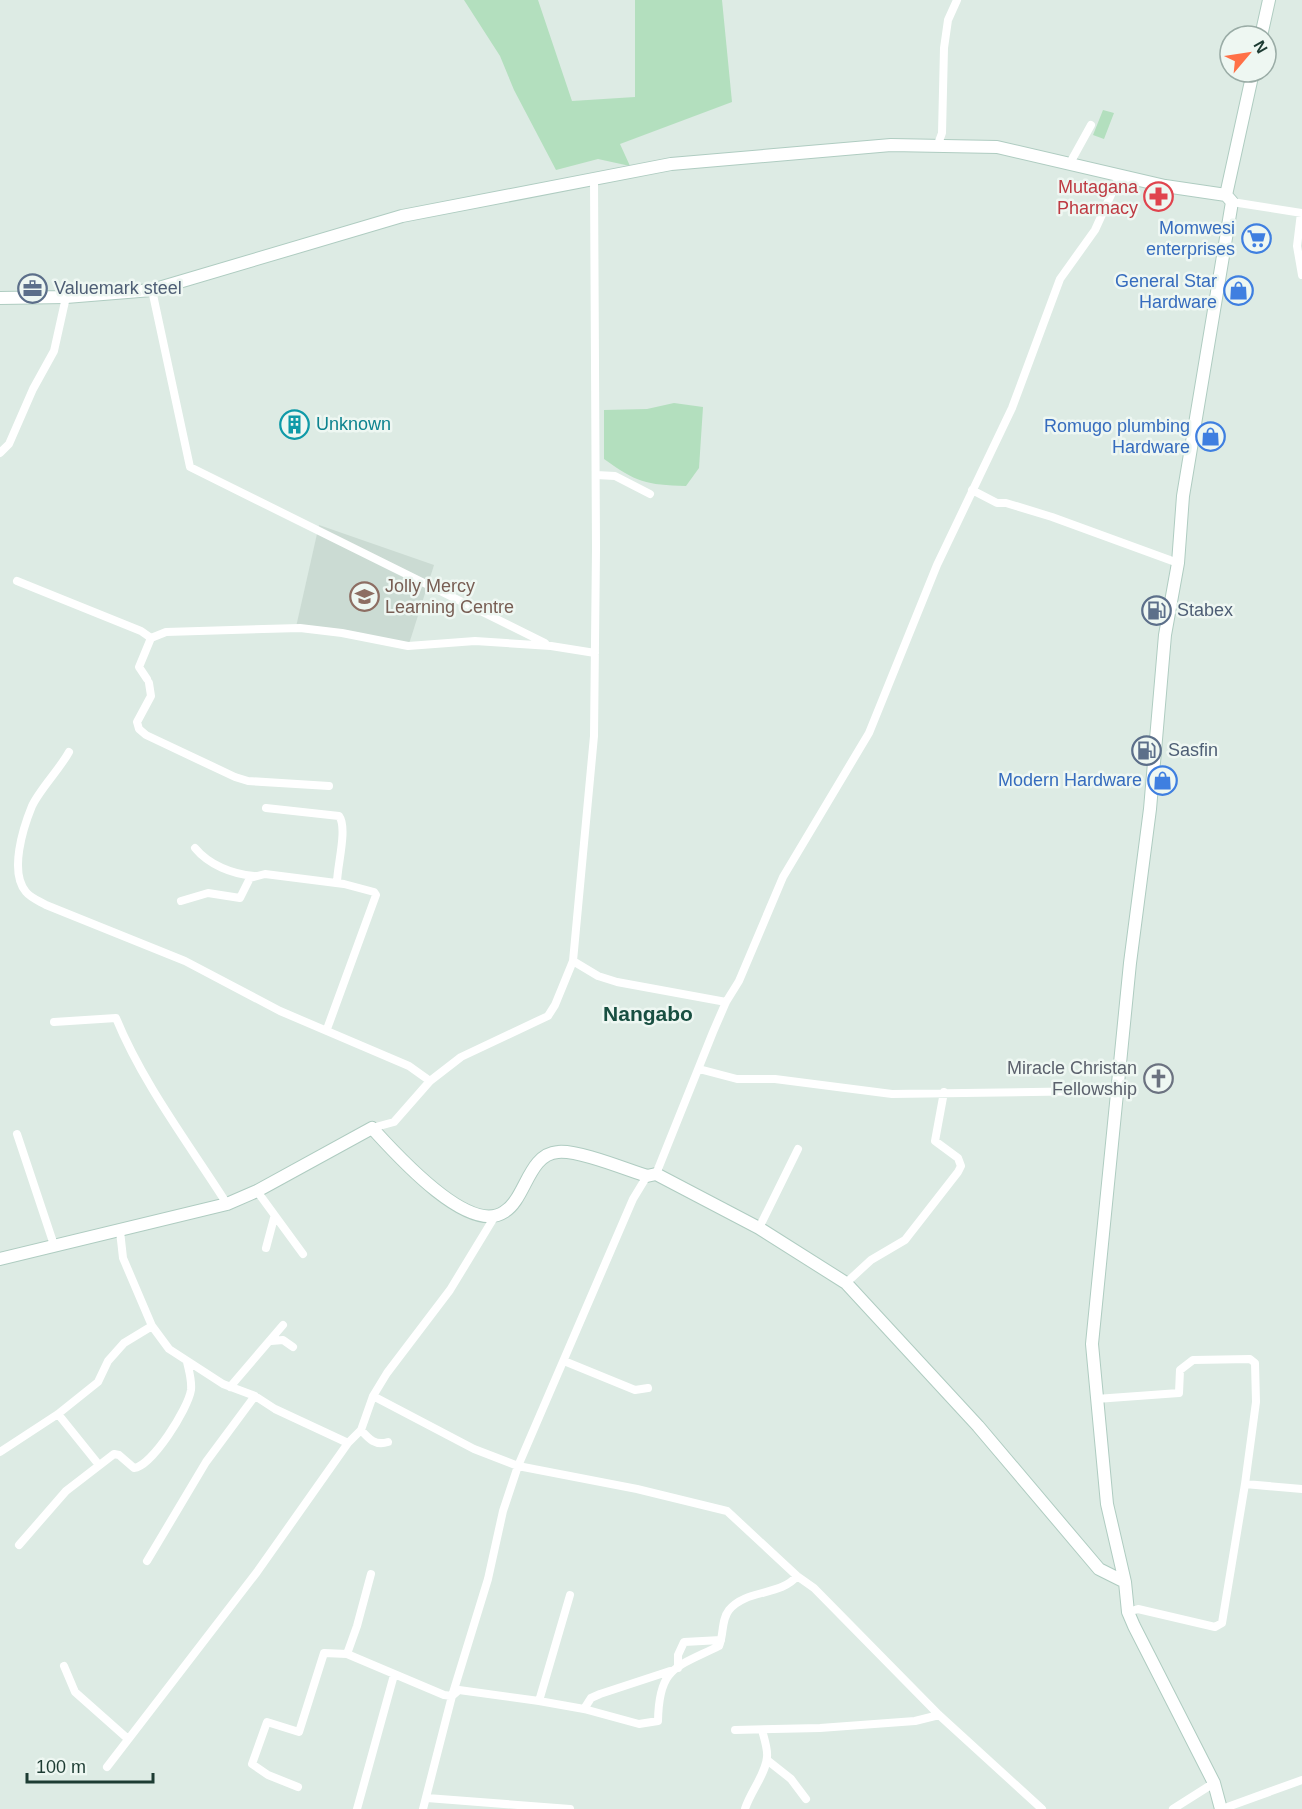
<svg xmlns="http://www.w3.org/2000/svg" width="1302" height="1809" font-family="Helvetica,sans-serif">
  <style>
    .built { fill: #cbdbd3 }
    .green { fill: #b3dfbe }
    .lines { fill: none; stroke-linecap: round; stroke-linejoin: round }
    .secondary-casing { stroke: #afccc1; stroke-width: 14 }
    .street { stroke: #fff; stroke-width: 8 }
    .secondary { stroke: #fff; stroke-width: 12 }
    .labels { text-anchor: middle; stroke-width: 5; stroke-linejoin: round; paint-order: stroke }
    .health-label { font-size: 18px; fill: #be3a42; stroke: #eef7f2; text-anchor: end }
    .shop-label { font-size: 18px; fill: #366cbe; stroke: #eef7f2; text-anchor: end }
    .service-label { font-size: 18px; fill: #4e5e75; stroke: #eef7f2; text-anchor: start }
    .culture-label { font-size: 18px; fill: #0d838f; stroke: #eef7f2; text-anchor: start }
    .education-label { font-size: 18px; fill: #785e54; stroke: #eef7f2; text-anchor: start }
    .worship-label { font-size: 18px; fill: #5b616d; stroke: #eef7f2; text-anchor: end }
    .quarter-label { font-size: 21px; font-weight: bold; fill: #184f41; stroke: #eef7f2 }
  </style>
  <rect width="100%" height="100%" fill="#ddebe4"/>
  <path class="built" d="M319,525L434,565L409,644L296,627Z"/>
  <path class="green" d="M464,0H538L572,101L635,97V0H722L732,102L620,144L630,166L598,159L556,170L514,90L500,56Z
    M1103,110L1114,113L1104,139L1093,135Z
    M674,403L703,407L699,468L686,486C646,485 636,482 604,459V410L647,409Z"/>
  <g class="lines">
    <defs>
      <path id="secondary" d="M1261,36L1269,0
        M0,298L66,297L152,290L402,216L671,164L891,145L997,147L1165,186L1226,195
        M0,1259L227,1204L257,1191L372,1128C394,1152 468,1236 504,1212C526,1199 528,1154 558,1152C579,1150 625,1169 647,1176L656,1174L759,1228L846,1283L978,1426L1099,1569L1125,1582L1128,1612L1134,1626L1214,1783L1221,1809
        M1125,1582L1107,1504L1092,1344L1130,963L1150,809L1165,635L1178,563L1183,496L1232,202L1226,195L1253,72"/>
    </defs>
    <use href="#secondary" class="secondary-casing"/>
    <path class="street" d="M938,144L942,133L944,48L948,20L957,0
      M1070,163L1091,125
      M1232,202L1302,213
      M1301,213L1297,246L1302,275
      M152,290L190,467L545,643
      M0,453L9,444L33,389L54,351L66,297
      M596,475L615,476L650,494
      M972,490L997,503H1006L1052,517L1178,563
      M17,581L141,631L151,638L166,632L300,628L342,633L408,646L475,641L551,646L595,653
      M147,679L139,667L151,638
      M149,683L151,696L137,722L139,729L146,735L235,777L248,781L329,786
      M69,752C59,770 40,789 32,806C23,828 9,872 26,892C31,898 39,901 46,905L185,961L280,1011L409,1066L430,1081
      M266,808L339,816C348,828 337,866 337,883
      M195,848C209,865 232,874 254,876
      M181,901L208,893L240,898L250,878L265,874L344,884L374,892L376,895L327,1029
      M573,961L598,976L617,982L726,1002
      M54,1022L116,1018C143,1084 189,1144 227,1204
      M699,1069L737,1079H775L892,1094L1095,1091L1117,1094
      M372,1128L394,1122L430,1081L461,1057L548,1016L555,1005L573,961L594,736L596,549L594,179
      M17,1134L54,1245
      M656,1174L713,1032L726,1002L739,981L783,877L869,733L937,565L1012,408L1060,279L1095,230L1120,175
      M257,1191L303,1254
      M759,1228L798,1149
      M120,1231L123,1258L152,1326L169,1349L223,1384L255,1396L275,1409L348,1443
      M266,1248L274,1218
      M846,1283L871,1260L905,1240L958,1172L961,1166L958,1158L935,1141L944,1092
      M271,1341L283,1340L293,1347
      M564,1361L635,1390L648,1388
      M230,1387L283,1325
      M373,1396L474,1449L518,1466L637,1489L727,1511L797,1576L814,1588L939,1715L1042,1809
      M1096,1399L1179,1393L1180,1370L1193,1360L1250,1359L1255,1363L1256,1402L1245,1484
      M58,1414L99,1465
      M361,1430C369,1439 375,1446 388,1442
      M0,1452L58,1414L98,1382L108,1361L124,1343L152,1326
      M19,1545L66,1491L114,1454L119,1455L134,1468C152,1466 188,1409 191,1390C192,1380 189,1371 187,1362
      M147,1561L206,1462L255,1396
      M1128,1612L1138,1609L1215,1627L1222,1623L1245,1484L1302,1489
      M347,1654L357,1626L371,1574
      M64,1666L75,1692L128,1739
      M678,1668V1655L684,1642L721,1640
      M539,1701L584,1709L639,1724L658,1721C659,1667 675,1668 719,1646C724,1635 721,1620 729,1610C746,1589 781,1596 797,1576
      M584,1709L591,1698L600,1694L670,1671
      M735,1730L820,1728L915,1721L939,1715
      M767,1760L791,1779L806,1799
      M107,1767L257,1572L348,1443L361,1430L373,1396L387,1373L450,1290L495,1216
      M298,1787L268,1775L252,1764L267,1722L299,1732L324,1653L347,1654L444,1695L452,1696L459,1690L539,1701L570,1595
      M427,1798L570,1809
      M357,1809L394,1675
      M423,1809L452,1696L488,1579L503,1511L518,1466L633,1199L647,1176
      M745,1809C750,1792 766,1774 767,1757C768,1749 764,1738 762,1730
      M1173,1809L1214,1783
      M1222,1809L1302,1780"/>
    <use href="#secondary" class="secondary"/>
  </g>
  <defs>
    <symbol id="pharmacy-ring" viewBox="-11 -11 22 22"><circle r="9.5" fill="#eef7f2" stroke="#e0444e" stroke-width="1.5"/><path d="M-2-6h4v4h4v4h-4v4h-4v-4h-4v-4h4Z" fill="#e0444e"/></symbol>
    <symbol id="supermarket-ring" viewBox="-11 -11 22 22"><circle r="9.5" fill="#eef7f2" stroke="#3f7fe0" stroke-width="1.5"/><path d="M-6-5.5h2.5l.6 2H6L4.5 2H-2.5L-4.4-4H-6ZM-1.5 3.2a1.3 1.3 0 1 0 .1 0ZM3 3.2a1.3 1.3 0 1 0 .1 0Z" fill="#3f7fe0"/></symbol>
    <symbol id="office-ring" viewBox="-11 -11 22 22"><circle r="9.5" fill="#eef7f2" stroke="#5c6f8a" stroke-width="1.5"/><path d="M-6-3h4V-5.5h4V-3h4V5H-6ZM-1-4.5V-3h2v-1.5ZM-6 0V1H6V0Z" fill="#5c6f8a"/></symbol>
    <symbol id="shop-ring" viewBox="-11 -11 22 22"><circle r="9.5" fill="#eef7f2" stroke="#3f7fe0" stroke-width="1.5"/><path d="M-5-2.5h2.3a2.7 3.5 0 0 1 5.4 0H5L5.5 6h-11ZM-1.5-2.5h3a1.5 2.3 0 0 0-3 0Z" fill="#3f7fe0"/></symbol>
    <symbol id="building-ring" viewBox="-11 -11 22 22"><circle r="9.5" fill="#eef7f2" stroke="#0f9aa8" stroke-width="1.5"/><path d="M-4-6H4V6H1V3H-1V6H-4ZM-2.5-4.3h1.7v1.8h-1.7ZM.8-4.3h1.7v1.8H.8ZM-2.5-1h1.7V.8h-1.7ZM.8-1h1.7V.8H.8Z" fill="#0f9aa8"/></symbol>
    <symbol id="school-ring" viewBox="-11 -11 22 22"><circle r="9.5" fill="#eef7f2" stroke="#8d6e63" stroke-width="1.5"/><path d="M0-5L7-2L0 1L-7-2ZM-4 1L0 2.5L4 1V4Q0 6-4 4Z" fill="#8d6e63"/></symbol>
    <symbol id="fuel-ring" viewBox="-11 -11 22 22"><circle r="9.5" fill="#eef7f2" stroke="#5c6f8a" stroke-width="1.5"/><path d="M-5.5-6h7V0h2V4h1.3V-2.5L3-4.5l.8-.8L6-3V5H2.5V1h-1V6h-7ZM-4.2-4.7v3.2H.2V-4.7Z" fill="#5c6f8a"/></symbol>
    <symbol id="church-ring" viewBox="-11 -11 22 22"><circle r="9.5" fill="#eef7f2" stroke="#6b7280" stroke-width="1.5"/><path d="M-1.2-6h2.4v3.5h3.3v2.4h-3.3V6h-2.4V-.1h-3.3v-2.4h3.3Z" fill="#6b7280"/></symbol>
  </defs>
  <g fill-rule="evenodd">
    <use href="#pharmacy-ring" x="1142" y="180" width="33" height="33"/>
    <use href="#supermarket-ring" x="1240" y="222" width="33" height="33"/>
    <use href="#office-ring" x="16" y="272" width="33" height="33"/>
    <use href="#shop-ring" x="1222" y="274" width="33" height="33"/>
    <use href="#building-ring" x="278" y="408" width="33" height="33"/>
    <use href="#shop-ring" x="1194" y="420" width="33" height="33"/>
    <use href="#school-ring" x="348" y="580" width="33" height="33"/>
    <use href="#fuel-ring" x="1140" y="594" width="33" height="33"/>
    <use href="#fuel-ring" x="1130" y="734" width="33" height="33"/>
    <use href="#shop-ring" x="1146" y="764" width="33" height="33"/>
    <use href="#church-ring" x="1142" y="1062" width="33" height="33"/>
  </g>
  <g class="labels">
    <g class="health-label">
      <text x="1138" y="193">Mutagana<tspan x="1138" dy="21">Pharmacy</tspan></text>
    </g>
    <g class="shop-label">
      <text x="1235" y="234">Momwesi<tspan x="1235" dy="21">enterprises</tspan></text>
      <text x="1217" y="287">General Star<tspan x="1217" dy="21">Hardware</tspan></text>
      <text x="1190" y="432">Romugo plumbing<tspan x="1190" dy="21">Hardware</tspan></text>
      <text x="1142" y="786">Modern Hardware</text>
    </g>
    <g class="service-label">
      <text x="54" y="294">Valuemark steel</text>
      <text x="1177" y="616">Stabex</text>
      <text x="1168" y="756">Sasfin</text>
    </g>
    <g class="culture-label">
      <text x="316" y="430">Unknown</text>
    </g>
    <g class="education-label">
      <text x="385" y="592">Jolly Mercy<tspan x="385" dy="21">Learning Centre</tspan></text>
    </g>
    <g class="worship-label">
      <text x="1137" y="1074">Miracle Christan<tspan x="1137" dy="21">Fellowship</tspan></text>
    </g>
    <g class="quarter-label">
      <text x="648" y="1021">Nangabo</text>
    </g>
  </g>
  <g transform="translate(1248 54) rotate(61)"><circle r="28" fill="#eef7f2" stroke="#9aaca6" stroke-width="1.5"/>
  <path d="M0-4.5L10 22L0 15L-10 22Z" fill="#ff7047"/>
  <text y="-9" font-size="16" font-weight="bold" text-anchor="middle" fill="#1d3c33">N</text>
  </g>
  <path d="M27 1773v9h126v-9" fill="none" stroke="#1d3c33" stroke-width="3"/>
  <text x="36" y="1773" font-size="18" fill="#1d3c33" stroke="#eef7f2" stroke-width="4.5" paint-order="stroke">100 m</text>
</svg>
